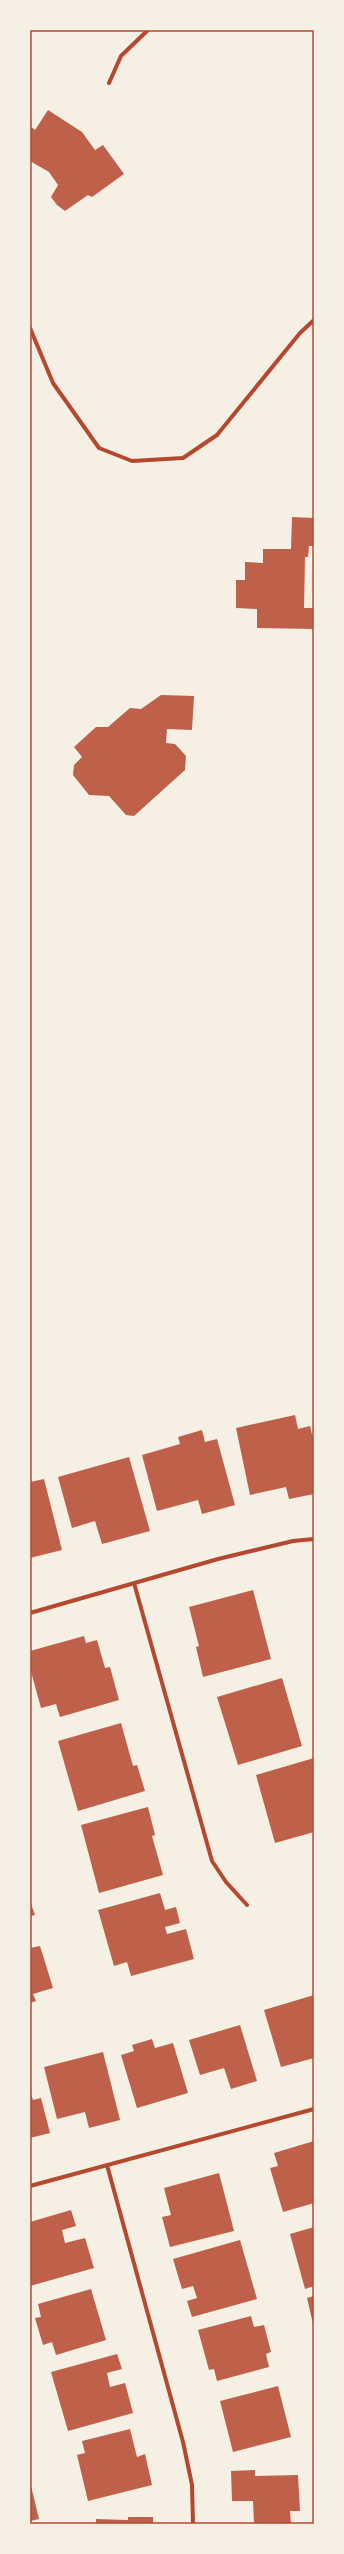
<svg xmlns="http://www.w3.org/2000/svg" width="344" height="2554" font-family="'Archivo Narrow',sans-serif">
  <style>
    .building { fill: #bf614a }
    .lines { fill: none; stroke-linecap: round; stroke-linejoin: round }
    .minor { stroke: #b5482f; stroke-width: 4 }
    .neatline { fill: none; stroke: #b5482f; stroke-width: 1.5 }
  </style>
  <rect width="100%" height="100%" fill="#f6efe4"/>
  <path class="building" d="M48,110L82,132L95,150L103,145L124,174L92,197L88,195L65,211L57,205L51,197L58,185L49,172L30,161V126L35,130Z
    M292,517L314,518V546H309L308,557H305L304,608H314V629L257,628V609L236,608V580H245V562L263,563V549H291Z
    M161,695L194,696L192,730L167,729L166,743L175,744L186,756L185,770L134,816L126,815L109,796L89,795L73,775L74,765L82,757L74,747L96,727H108L130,708L141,709Z
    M295,1415L298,1429L310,1426L314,1443V1494L289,1499L286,1487L250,1495L236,1428Z
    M202,1430L205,1442L217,1439L235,1505L202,1514L198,1500L157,1511L142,1455L180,1444L178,1437Z
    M129,1457L150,1531L102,1544L95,1521L72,1528L58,1477Z
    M44,1479L62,1550L30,1558V1482Z
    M253,1590L271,1659L203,1677L196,1647L199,1646L189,1607Z
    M84,1636L86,1643L97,1640L105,1668L110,1667L119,1700L60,1717L56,1704L41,1708L30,1668V1651Z
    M282,1678L302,1746L238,1765L217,1697Z
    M121,1723L133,1766L137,1765L145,1791L78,1811L58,1741Z
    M314,1758V1832L275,1843L256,1775Z
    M148,1807L155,1835L152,1836L163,1875L99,1893L81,1825Z
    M160,1893L165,1910L176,1907L180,1923L165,1927L167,1934L186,1929L194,1959L131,1976L127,1962L114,1966L98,1910Z
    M30,1901L35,1915L30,1916Z
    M40,1946L53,1988L33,1994L36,2001L30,2003V1948Z
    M314,1995V2058L281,2067L264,2010Z
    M240,2025L257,2081L231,2089L224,2068L200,2075L189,2040Z
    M152,2039L155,2048L173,2043L188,2093L137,2108L121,2055L134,2051L132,2045Z
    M103,2052L120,2120L89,2128L85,2112L57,2119L44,2067Z
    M30,2091L33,2100L41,2098L50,2133L30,2138Z
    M314,2141V2203L283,2212L270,2168L278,2166L274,2153Z
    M219,2173L234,2231L170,2247L162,2217L171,2215L164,2188Z
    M71,2210L76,2226L62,2230L65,2243L85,2238L94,2268L30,2286V2222Z
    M314,2227V2286L305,2289L290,2234Z
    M240,2240L257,2299L192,2317L187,2301L197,2298L193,2286L182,2289L173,2259Z
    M91,2289L106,2340L56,2355L52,2342L43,2345L35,2318L41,2317L38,2304Z
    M314,2296V2324H313L307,2298Z
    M251,2316L254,2327L264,2325L271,2352L266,2354L269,2367L217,2381L214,2369L209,2370L198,2330Z
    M117,2354L122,2369L107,2373L110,2387L125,2383L133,2413L68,2431L51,2372Z
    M278,2386L291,2437L233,2452L220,2401Z
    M130,2429L137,2457L145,2454L152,2485L88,2501L77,2455L85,2453L82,2441Z
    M255,2470V2476L298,2475L300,2511H290L291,2524H254L253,2501H232L231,2471Z
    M30,2482L39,2519L30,2521Z
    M128,2517H153V2524H96V2519L128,2520Z"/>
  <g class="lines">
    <path class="minor" d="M109,83L121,56L148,30
      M30,328L53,383L99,448L132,461L183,458L217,435L300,333L314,320
      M134,1583L212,1861L226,1882L247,1905
      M30,1613L218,1559L293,1541L314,1539
      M107,2165L183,2442L192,2485L193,2524
      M30,2186L314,2109"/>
  </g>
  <rect width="344" height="2554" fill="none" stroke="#f6efe4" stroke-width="62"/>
  <rect x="31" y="31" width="282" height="2492" class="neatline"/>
</svg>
